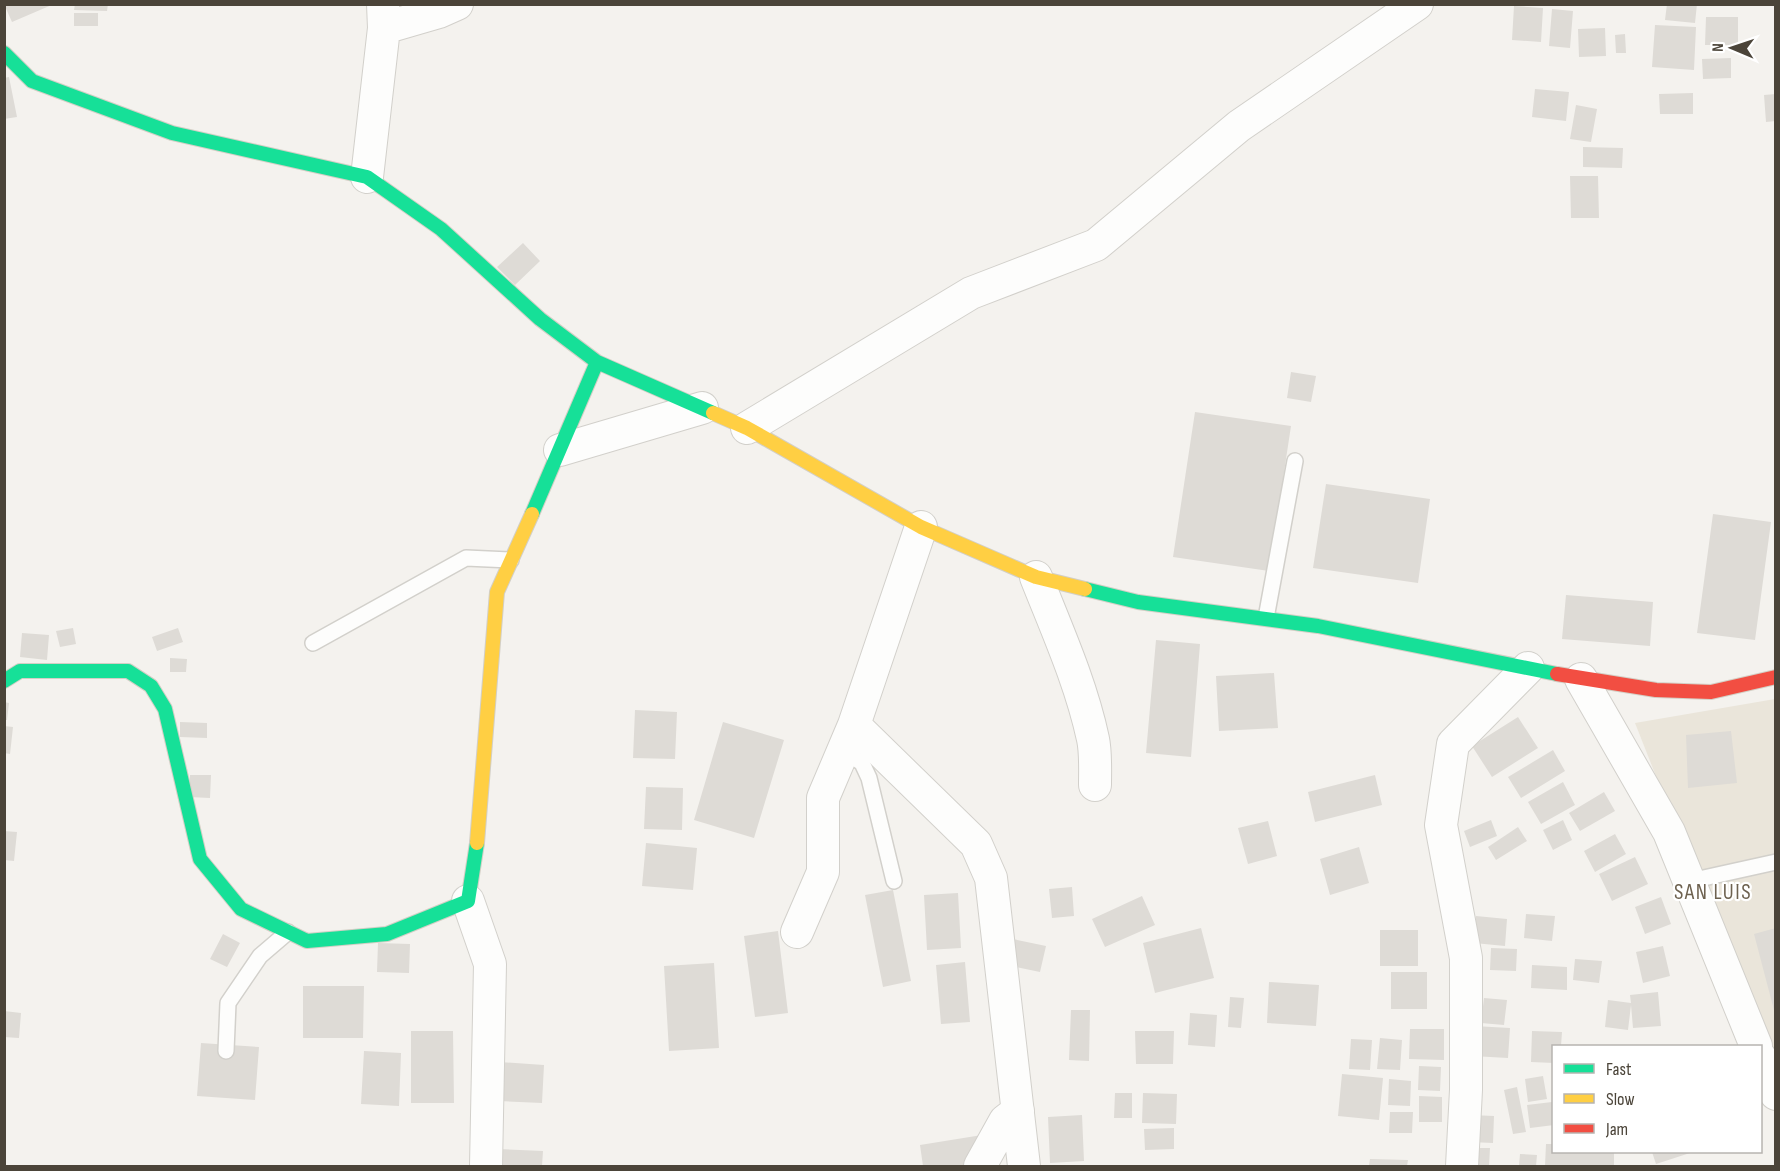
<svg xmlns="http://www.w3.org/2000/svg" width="1780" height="1171" font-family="'Sofia Sans Condensed',sans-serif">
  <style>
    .education { fill: #eae5da }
    .building { fill: #dedbd6 }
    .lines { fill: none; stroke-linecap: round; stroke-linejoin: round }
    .lane-casing { stroke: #d2d0cb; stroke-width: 18 }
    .street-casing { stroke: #d2d0cb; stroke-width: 34 }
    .fast-casing { stroke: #d3cfc5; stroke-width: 16 }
    .slow-casing { stroke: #d3cfc5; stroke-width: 16 }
    .jam-casing { stroke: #d3cfc5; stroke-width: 16 }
    .lane { stroke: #fdfdfc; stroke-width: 15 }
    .street { stroke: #fdfdfc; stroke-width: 32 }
    .fast { stroke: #16e098; stroke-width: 14 }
    .slow { stroke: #ffcf43; stroke-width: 14 }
    .jam { stroke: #f24e42; stroke-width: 14 }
    .labels { text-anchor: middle; stroke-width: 4.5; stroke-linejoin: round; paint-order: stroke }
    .quarter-label { font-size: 22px; letter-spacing: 1.5px; fill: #6e6250; stroke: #fff }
  </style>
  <rect width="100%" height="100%" fill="#f4f2ee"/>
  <path class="education" d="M1775,699V1077L1635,723Z"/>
  <path class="building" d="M4,4H54L12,22Z
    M75,4H108L107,11L74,10Z
    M1667,4H1697L1695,23L1665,20Z
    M1514,6L1543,8L1541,42L1512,40Z
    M1552,9L1573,11L1570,48L1549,46Z
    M74,13H98V26H74Z
    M1706,17H1738V45H1705Z
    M1655,25L1696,27L1694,70L1652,67Z
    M1605,28L1606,56L1579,57L1578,29Z
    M1625,34L1626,53H1616L1615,35Z
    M1731,58V78L1703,79L1702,59Z
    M9,77L17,117L4,119V78Z
    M1535,89L1569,92L1566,121L1532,117Z
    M1693,93V114H1660L1659,94Z
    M1776,94V121L1766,122L1764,95Z
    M1576,105L1597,109L1591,142L1570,139Z
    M1583,147L1623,148L1622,168L1583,167Z
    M1570,176H1598L1599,218H1571Z
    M523,243L540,261L515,285L497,267Z
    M1291,372L1316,376L1311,402L1287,398Z
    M1195,412L1291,426L1269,571L1173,557Z
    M1326,484L1430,499L1418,583L1313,568Z
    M1713,514L1771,522L1755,640L1697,633Z
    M1566,595L1653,602L1650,646L1562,639Z
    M73,628L76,644L60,647L56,631Z
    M178,628L183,642L157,651L152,637Z
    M22,633L49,635L47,660L20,657Z
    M1156,640L1200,644L1191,757L1146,753Z
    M170,658L187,659L186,672H170Z
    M1274,673L1278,728L1219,731L1216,676Z
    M4,702L9,703L7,720H4Z
    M635,710L677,712L675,759L633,758Z
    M1518,717L1538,748L1492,777L1472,746Z
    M180,722L207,723V738L180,737Z
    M723,722L784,740L754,838L694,820Z
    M4,726L13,727L10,754L4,753Z
    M1731,731L1737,783L1688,788L1686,735Z
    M1553,750L1565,771L1521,798L1508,777Z
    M190,775H211L210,798L189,797Z
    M1375,775L1382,805L1315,822L1308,792Z
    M1563,782L1575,805L1541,824L1528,802Z
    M646,787L683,788L682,830L644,829Z
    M1604,792L1615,811L1580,831L1569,813Z
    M1491,820L1497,836L1470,847L1464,831Z
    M1563,820L1572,840L1553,850L1543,830Z
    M1268,821L1277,856L1248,864L1238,828Z
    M1518,827L1527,841L1496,860L1488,847Z
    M4,831L17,832L14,861L4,860Z
    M1615,834L1626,854L1595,872L1584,851Z
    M646,843L697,848L693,890L642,886Z
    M1359,847L1369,883L1330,895L1320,859Z
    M1635,857L1648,884L1612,901L1599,874Z
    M1072,887L1074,916L1052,918L1049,889Z
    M893,890L911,981L883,987L865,895Z
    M958,893L961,948L927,950L924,895Z
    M1142,896L1155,925L1105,947L1092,919Z
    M1661,897L1671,924L1645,934L1635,907Z
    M1526,914L1555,916L1552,941L1524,938Z
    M1476,916L1507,919L1505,946L1474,943Z
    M1201,928L1214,978L1155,993L1143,943Z
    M1776,928V1014H1775L1754,934Z
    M1380,930H1418V966H1380Z
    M778,931L788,1013L755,1017L744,936Z
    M223,934L240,943L227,967L210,959Z
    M1013,939L1046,946L1040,972L1007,965Z
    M378,943L410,944L409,973L377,972Z
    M1663,946L1670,976L1643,983L1636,952Z
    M1491,948L1517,949L1516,971L1490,970Z
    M1575,959L1602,961L1599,983L1573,980Z
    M965,962L970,1022L941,1024L936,965Z
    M714,963L719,1048L669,1051L664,966Z
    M1532,965L1567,967V990L1531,988Z
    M1391,972H1427V1009H1391Z
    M1269,982L1319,985L1316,1026L1267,1023Z
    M303,986H364L363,1038H303Z
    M1658,992L1661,1026L1633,1028L1631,1005L1628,1030L1605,1027L1608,1000L1631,1003L1630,995Z
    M1230,997L1244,998L1241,1028L1228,1027Z
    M1484,998L1507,1000L1504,1025L1481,1023Z
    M1071,1010H1090L1089,1061L1069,1060Z
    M4,1011L21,1013L19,1038L4,1037Z
    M1190,1013L1217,1015L1215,1047L1188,1045Z
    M1474,1026L1510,1028L1508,1058L1472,1056Z
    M1410,1029H1444V1060L1409,1059Z
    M411,1031H453L454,1103H411Z
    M1135,1031H1174L1173,1064H1136Z
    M1532,1031L1562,1032L1561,1046H1554V1063L1531,1062Z
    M1380,1038L1402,1040L1400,1070L1377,1069Z
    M1351,1039L1372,1040L1370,1070L1349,1069Z
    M201,1043L259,1047L255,1100L197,1096Z
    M364,1051L401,1053L399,1106L361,1104Z
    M500,1062L544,1065L542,1103L499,1101Z
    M1419,1066L1441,1067L1440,1091L1418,1090Z
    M1342,1074L1383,1078L1379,1120L1338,1116Z
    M1543,1076L1547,1099L1528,1102L1525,1079Z
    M1389,1079L1411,1081L1410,1106L1388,1105Z
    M1517,1087L1526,1132L1513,1134L1504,1090Z
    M1115,1093H1132V1118H1114Z
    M1143,1093L1177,1094L1176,1124L1142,1123Z
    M1419,1096L1442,1097V1122H1419Z
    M1552,1102L1554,1125L1530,1128L1527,1105Z
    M1390,1112H1413L1412,1133H1389Z
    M1082,1115L1084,1161L1050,1163L1048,1117Z
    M1471,1115L1494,1116L1493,1143L1470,1142Z
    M1174,1128V1149L1145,1150L1144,1129Z
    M982,1135L987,1166H923L920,1145Z
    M1546,1144H1554V1152H1614V1166H1545Z
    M1472,1148H1490L1489,1166H1471Z
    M499,1149L543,1151L542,1166H498Z
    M1652,1152H1693L1656,1164Z
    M1520,1154L1537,1155L1536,1166H1519Z
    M1370,1159L1408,1160L1407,1166H1369Z"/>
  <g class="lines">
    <defs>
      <path id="lane" d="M1266,618L1295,461
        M313,643L466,558L511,560
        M843,750L862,763L869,778L894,881
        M1690,881L1776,862
        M226,1051L228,1003L260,956L288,932"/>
      <path id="street" d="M384,28L439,12L457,4
        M367,177L384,28L383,4
        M747,428L971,293L1096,245L1239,126L1417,4
        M560,450L702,408
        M921,527L854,725L976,844L991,878L1024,1166
        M1036,577C1057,630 1081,683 1093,739C1096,753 1095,770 1095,785
        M1581,679L1669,832L1756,1046
        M468,901L490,964L486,1166
        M797,932L823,872V798L854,725
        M1760,1057L1776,1094
        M980,1166L1005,1121L1018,1111
        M1462,1166L1466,1090V958L1441,825L1453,744L1528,668"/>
      <path id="fast" d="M4,53L32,81L172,133L367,177L441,229L540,319L597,362L713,413
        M532,514L597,362
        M1085,589L1138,602L1318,626L1557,674
        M4,681L20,671H128L151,686L165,709L200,859L241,909L307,941L387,934L468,901L477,843"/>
      <path id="slow" d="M713,413L747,428L921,527L1036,577L1085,589
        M477,843L497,592L532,514"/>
      <path id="jam" d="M1557,674L1656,690L1711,692L1776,677"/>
    </defs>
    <use href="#lane" class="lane-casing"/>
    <use href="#street" class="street-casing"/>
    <use href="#fast" class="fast-casing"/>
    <use href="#slow" class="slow-casing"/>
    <use href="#jam" class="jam-casing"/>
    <use href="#lane" class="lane"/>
    <use href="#street" class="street"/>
    <use href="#fast" class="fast"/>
    <use href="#slow" class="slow"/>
    <use href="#jam" class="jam"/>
  </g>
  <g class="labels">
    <g class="quarter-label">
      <text x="1713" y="899">SAN LUIS</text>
    </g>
  </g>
  <rect width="1780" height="1171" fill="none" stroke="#4b4439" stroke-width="12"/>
  <rect x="1552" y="1045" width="210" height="108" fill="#ffffff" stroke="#b7b4b0" stroke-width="1.5"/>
  <rect x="1564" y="1064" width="30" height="9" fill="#16e098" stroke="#b7b4b0" stroke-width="1.5"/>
  <text x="1606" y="1075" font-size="18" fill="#4b4439">Fast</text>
  <rect x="1564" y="1094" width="30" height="9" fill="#ffcf43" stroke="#b7b4b0" stroke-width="1.5"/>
  <text x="1606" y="1105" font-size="18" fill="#4b4439">Slow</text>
  <rect x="1564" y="1124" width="30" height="9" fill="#f24e42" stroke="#b7b4b0" stroke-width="1.5"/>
  <text x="1606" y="1135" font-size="18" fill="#4b4439">Jam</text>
  <g transform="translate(1732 48) rotate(272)" stroke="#ffffff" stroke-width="4.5" paint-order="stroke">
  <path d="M0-4.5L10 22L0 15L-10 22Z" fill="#4b4439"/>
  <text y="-9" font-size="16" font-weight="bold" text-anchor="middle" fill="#4b4439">N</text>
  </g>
</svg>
